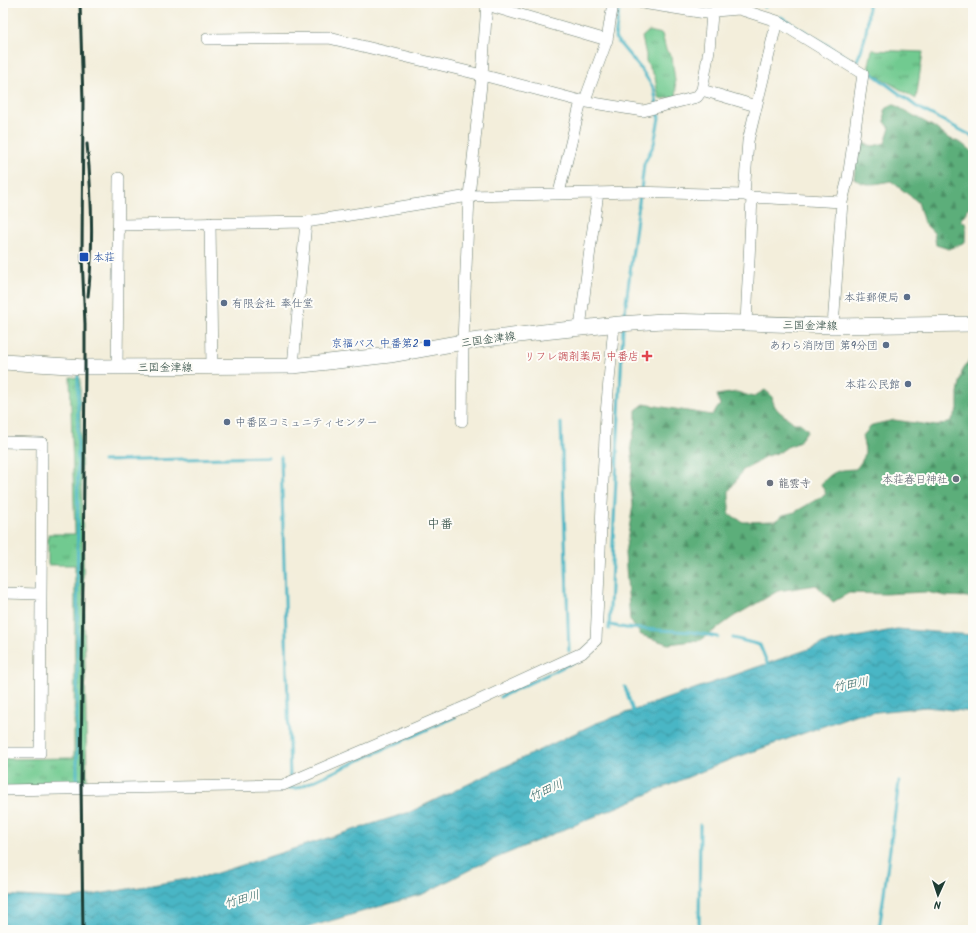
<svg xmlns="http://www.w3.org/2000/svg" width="976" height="933" font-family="Kalam,'Klee One',sans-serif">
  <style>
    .grass { fill: url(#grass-tufts); stroke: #488462 }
    .forest { fill: url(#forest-firs); stroke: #3e7657 }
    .water { fill: url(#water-waves); stroke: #347a7c }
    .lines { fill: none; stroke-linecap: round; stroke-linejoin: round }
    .stream { stroke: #49b6c5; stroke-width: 3 }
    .minor-casing { stroke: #697b6e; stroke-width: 12 }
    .secondary-casing { stroke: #697b6e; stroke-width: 16 }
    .minor { stroke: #fff; stroke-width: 11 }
    .secondary { stroke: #fff; stroke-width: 15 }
    .rail { stroke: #1f3d34; stroke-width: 3 }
    .transit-dot { fill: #1a4fb4; stroke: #fdfcf7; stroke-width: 1.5 }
    .service-dot { fill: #5c6f8a; stroke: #fdfcf7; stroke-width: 1.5 }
    .health-dot { fill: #e0444e; stroke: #fdfcf7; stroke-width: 1.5 }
    .worship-dot { fill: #6b7280; stroke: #fdfcf7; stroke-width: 1.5 }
    .labels { text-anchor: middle; stroke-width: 4; stroke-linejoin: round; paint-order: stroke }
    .transit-label { font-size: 11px; fill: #164399; stroke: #fdfcf7; text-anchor: start }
    .service-label { font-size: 11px; fill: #4e5e75; stroke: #fdfcf7; text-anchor: end }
    .street-label { font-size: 11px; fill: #1f3d34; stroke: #fdfcf7 }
    .health-label { font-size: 11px; fill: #be3a42; stroke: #fdfcf7; text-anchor: end }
    .worship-label { font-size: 11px; fill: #5b616d; stroke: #fdfcf7; text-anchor: end }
    .water-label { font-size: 12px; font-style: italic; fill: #2c6160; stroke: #fdfcf7 }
    .quarter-label { font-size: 13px; fill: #1f3d34; stroke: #fdfcf7 }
  </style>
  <defs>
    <pattern id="grass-tufts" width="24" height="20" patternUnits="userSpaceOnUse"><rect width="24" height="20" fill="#71ca90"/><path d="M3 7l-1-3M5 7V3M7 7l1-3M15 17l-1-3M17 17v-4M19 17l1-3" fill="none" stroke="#5ca576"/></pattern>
    <pattern id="forest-firs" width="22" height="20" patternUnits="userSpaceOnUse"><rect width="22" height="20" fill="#5cae7a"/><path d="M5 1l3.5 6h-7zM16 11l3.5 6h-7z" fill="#4b8f65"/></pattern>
    <pattern id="water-waves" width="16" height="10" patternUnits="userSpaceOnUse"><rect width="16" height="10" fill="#49b6c5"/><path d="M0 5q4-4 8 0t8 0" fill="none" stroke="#3c95a1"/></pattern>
  </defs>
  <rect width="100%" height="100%" fill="#fdfcf7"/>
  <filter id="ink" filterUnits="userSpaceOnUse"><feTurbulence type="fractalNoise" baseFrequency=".025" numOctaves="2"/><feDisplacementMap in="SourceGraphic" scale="8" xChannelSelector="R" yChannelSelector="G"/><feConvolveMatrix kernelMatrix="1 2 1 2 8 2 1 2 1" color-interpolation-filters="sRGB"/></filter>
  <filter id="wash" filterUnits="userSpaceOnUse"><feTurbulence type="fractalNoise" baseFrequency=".012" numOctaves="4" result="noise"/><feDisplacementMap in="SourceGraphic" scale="16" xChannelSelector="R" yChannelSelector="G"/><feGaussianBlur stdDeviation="0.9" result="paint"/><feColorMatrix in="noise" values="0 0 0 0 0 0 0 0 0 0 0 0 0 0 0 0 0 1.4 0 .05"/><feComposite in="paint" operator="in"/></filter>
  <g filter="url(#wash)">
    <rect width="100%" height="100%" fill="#f3eedb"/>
    <path class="grass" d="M649,31L662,34L666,50L672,57L677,97L660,99L657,89L655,77L646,61V55L642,37Z
      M872,50L923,52L916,99L868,70Z
      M70,377L80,378L87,785L3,787V759L74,758L75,565H48V534H75Z"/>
    <path class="forest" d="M893,104L934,127L948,138L961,143L973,152V201L961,220L966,224L965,242L949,249L936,245L934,233L924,223L918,202L891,181C879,183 864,188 854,178L858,142L873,146L885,143L890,128L885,122L884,110Z
      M973,353V600L968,597L946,596L926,592L884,594L849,593L833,602L816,585L778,591L733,617L701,640L668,644L641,635L630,620L625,553L633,505L630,484L633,463L631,445L636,422V410L644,404L712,415L720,405L717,395L737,392L753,397L765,390L772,396C773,411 784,414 794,423H800L808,430L798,443L787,447L780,452L764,457L757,463L743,470L729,491V514L743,522L775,521L783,515L795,512L826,494L821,484C834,470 838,470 856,469C866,456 867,454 862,437L872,425L894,420L937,426L951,421L958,409V393L962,372Z"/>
    <path class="water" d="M897,629L973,635V712L926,707L857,714L724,762L475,867L423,894L299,930H3V895L69,899L211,875L410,812L594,724L826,643Z"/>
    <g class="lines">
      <path class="stream" d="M620,3L615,38L641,69L654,89L657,105
        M762,3L765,7
        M781,17L856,63C865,44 869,24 868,3
        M870,72L917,107L972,136
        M641,190L644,164L654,144L659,118L658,110
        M624,319L640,195
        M561,423L569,651
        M281,457L290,778
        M103,461L268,457
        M610,625L626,628L692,632L718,637
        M609,629L623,328
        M733,638L760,645L768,665
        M625,687L634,714
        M500,697L578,660
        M77,784L78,376
        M288,788H298L455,717
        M699,930L700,825
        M879,930L899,782"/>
    </g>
  </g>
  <g filter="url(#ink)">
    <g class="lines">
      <defs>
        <path id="minor" d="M642,3L712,14L715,11L739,9L777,21L863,74L848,178L842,202L833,326
          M487,5L607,40
          M207,39L329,38L482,75L581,101L643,111L697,97L702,90L709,50L712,14
          M702,90L756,106
          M559,193L581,101L586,97L607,40L613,3
          M744,195L748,141L777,21
          M210,223L212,367
          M119,225L306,222L469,196L633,192L744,195L752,197L842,202
          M746,323L752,197
          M580,328L589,257L598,193
          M293,366L306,222
          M117,367L119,178
          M462,421L463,342L469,196L482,75L487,3
          M3,442L42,443L40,753H3
          M3,593L41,594
          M3,790L283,785L469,705L582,653L596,640L606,414L614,325"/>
        <path id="secondary" d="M3,362L85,367L293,366L390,355L463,342L543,332L619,324L663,321L746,323L833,326L973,324"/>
      </defs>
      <use href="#minor" class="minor-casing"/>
      <use href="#secondary" class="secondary-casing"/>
      <use href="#minor" class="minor"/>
      <use href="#secondary" class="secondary"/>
      <path class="rail" d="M80,3L83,101L82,256L85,324V367L81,784L83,930
        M87,144C92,195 94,246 88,296"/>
    </g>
  </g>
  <g class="transit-dot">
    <rect x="79" y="252" width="10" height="10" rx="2"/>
    <rect x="423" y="339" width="8" height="8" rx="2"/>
  </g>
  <g class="service-dot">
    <circle cx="907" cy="297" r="4"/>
    <circle cx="224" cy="303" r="4"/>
    <circle cx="886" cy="345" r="4"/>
    <circle cx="908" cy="384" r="4"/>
    <circle cx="227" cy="422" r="4"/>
  </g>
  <path class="health-dot" d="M645 350h4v4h4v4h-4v4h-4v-4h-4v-4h4z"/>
  <g class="worship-dot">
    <circle cx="956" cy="479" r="4"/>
    <circle cx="770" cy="483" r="4"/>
  </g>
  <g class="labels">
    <g class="transit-label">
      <text x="93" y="261">本荘</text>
      <text x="419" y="347" text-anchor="end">京福バス 中番第2</text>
    </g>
    <g class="service-label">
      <text x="899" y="301">本荘郵便局</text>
      <text x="232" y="307" text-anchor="start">有限会社 奉仕堂</text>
      <text x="878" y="349">あわら消防団 第9分団</text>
      <text x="900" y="388">本荘公民館</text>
      <text x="235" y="426" text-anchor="start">中番区コミュニティセンター</text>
    </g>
    <g class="street-label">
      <text transform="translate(810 325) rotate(1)" y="4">三国金津線</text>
      <text transform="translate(488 339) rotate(-8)" y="4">三国金津線</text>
      <text x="165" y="371">三国金津線</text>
    </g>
    <g class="health-label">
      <text x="639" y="360">リフレ調剤薬局 中番店</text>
    </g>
    <g class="worship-label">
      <text x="948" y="483">本荘春日神社</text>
      <text x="778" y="487" text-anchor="start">龍雲寺</text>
    </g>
    <g class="water-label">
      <text transform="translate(851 684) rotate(-10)" y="4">竹田川</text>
      <text transform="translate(546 790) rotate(-24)" y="4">竹田川</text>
      <text transform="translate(242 899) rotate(-16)" y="4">竹田川</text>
    </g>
    <g class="quarter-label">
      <text x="440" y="528">中番</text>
    </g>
  </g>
  <rect width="976" height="933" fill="none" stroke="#fdfcf7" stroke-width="16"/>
  <g transform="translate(938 895) rotate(183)" stroke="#fdfcf7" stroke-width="3" paint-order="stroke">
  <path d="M0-3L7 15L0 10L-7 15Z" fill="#1f3d34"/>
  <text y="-6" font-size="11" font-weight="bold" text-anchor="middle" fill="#1f3d34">N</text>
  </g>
</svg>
